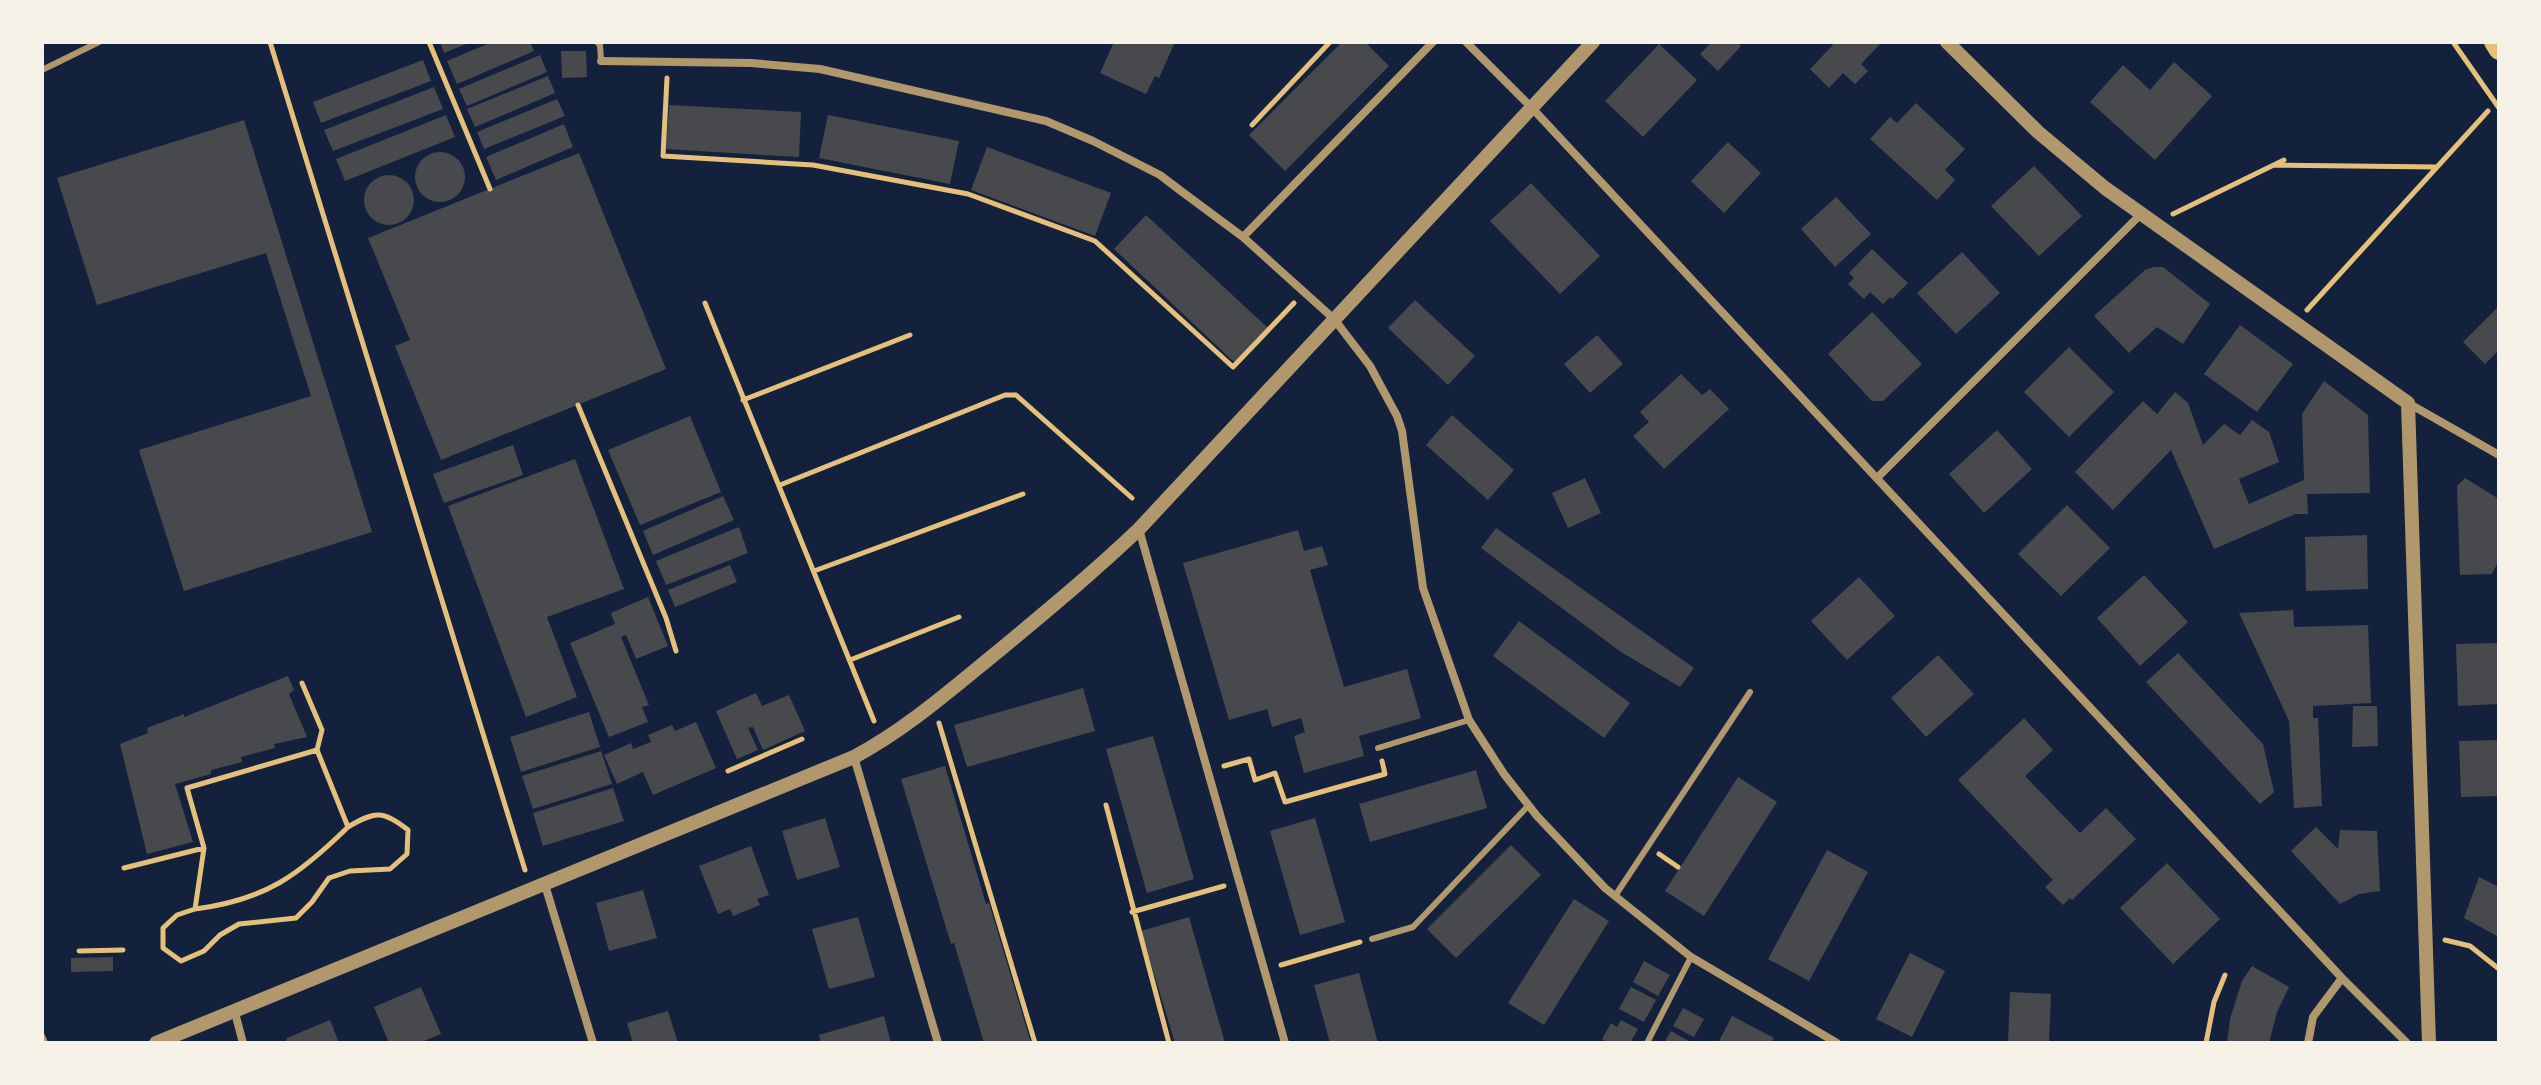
<svg xmlns="http://www.w3.org/2000/svg" width="2541" height="1085" font-family="'Work Sans',sans-serif">
  <style>
    .building { fill: #48494c }
    .lines { fill: none; stroke-linecap: round; stroke-linejoin: round }
    .path { stroke: #e5c07b; stroke-width: 5 }
    .service { stroke: #b1986c; stroke-width: 6 }
    .minor { stroke: #b1986c; stroke-width: 8 }
    .tertiary { stroke: #b1986c; stroke-width: 14 }
    .primary { stroke: #e5c07b; stroke-width: 20 }
  </style>
  <rect width="100%" height="100%" fill="#14213d"/>
  <path class="building" d="M440,42H471L444,53Z
    M492,42H530L534,51L457,84L447,61Z
    M1114,42H1175L1159,78L1155,76L1146,94L1100,73Z
    M1342,42H1365L1389,66L1285,171L1249,135Z
    M1712,42H1736L1741,46L1718,71L1700,54Z
    M1829,42H1882L1861,64L1868,71L1855,84L1843,73L1829,88L1810,69L1833,45Z
    M1659,44L1697,80L1643,137L1605,101Z
    M561,51H586L587,77L562,78Z
    M540,55L547,72L467,106L459,89Z
    M423,60L431,81L321,123L313,102Z
    M2174,62L2212,96L2155,160L2090,102L2123,65L2150,90Z
    M548,76L555,93L475,127L467,109Z
    M434,87L443,109L333,151L324,130Z
    M557,99L565,116L484,149L477,132Z
    M1916,103L1965,149L1945,170L1955,180L1937,200L1870,139L1890,117L1897,123Z
    M669,105L801,112L799,157L666,149Z
    M446,115L455,137L345,181L336,159Z
    M828,115L959,141L950,184L819,158Z
    M244,120L372,532L184,591L139,450L311,396L266,253L97,305L57,178Z
    M564,124L573,147L496,180L486,157Z
    M1728,142L1761,173L1724,213L1691,181Z
    M987,147L1111,193L1095,236L971,190Z
    M415 177a25 25 0 1 1 50 0a25 25 0 1 1-50 0Z
    M579,153L666,369L441,460L395,346L410,340L368,238Z
    M2034,166L2082,216L2039,256L1991,206Z
    M364 200a25 25 0 1 1 50 0a25 25 0 1 1-50 0Z
    M1531,183L1600,256L1560,294L1490,221Z
    M1836,197L1871,234L1835,267L1801,229Z
    M1146,215L1268,328L1235,363L1114,249Z
    M1872,249L1908,283L1892,299L1890,297L1883,304L1870,292L1864,299L1848,284L1854,278L1849,273Z
    M1962,252L2000,293L1956,334L1917,293Z
    M2154,267H2163L2210,304L2183,344L2157,327L2129,353L2094,316L2145,270Z
    M1415,300L1475,356L1448,385L1388,328Z
    M2499,306V350L2485,364L2463,342Z
    M1872,312L1922,364L1883,401H1872L1828,354Z
    M2240,325L2293,364L2257,412L2204,374Z
    M1597,335L1623,364L1590,393L1564,364Z
    M2069,347L2114,392L2069,437L2024,392Z
    M1681,374L1702,395L1710,389L1729,409L1664,469L1633,436L1649,422L1640,412Z
    M2324,381L2368,415L2370,493L2307,494L2308,514H2295L2214,549L2171,450L2113,510L2075,472L2143,401L2157,414L2175,392L2188,403L2203,445L2224,424L2240,435L2252,420L2269,432L2279,462L2239,479L2249,504L2304,480L2302,414Z
    M1452,415L1514,470L1488,500L1426,445Z
    M690,416L721,492L640,525L608,450Z
    M1997,430L2032,469L1984,513L1949,474Z
    M513,445L523,475L444,503L433,474Z
    M575,459L624,589L547,617L577,697L526,717L448,506Z
    M1585,478L1601,513L1568,528L1552,493Z
    M2465,478L2499,499V560L2492,574L2460,575L2457,486Z
    M723,496L734,520L653,555L643,531Z
    M2067,505L2110,548L2061,596L2018,554Z
    M739,527L748,553L666,585L656,561Z
    M1496,528L1694,668L1680,687L1621,652L1481,548Z
    M1298,530L1304,551L1322,546L1328,565L1310,570L1344,687L1407,669L1421,718L1359,736L1364,756L1304,773L1294,736L1305,732L1301,718L1272,727L1267,709L1229,720L1183,563Z
    M2367,535L2368,589L2306,591L2305,537Z
    M730,565L737,582L675,607L668,590Z
    M2144,575L2188,622L2140,666L2097,618Z
    M1859,577L1895,616L1847,660L1811,621Z
    M648,597L668,646L636,659L626,635L621,637L649,705L642,707L648,722L609,737L570,643L615,624L611,613Z
    M2293,610L2294,627L2368,625L2371,703L2313,706V718H2318L2322,806L2294,808L2289,721L2239,613Z
    M1519,621L1630,703L1604,738L1493,656Z
    M2499,643V704L2458,706L2456,644Z
    M2178,653L2263,744L2274,792L2260,804L2146,682Z
    M1938,655L1974,694L1926,737L1891,698Z
    M288,676L294,690L289,694L307,737L274,744L275,748L241,757L242,762L211,770V774L175,784L193,842L147,854L120,744L148,733L147,728L184,714V717Z
    M1083,688L1095,731L967,767L954,725Z
    M756,693L762,706L789,695L805,731L763,750L753,727L748,728L758,750L737,759L716,711Z
    M2353,706H2377L2378,746L2352,747Z
    M589,712L600,747L521,772L510,737Z
    M2024,718L2053,750L2025,776L2080,833L2106,808L2136,839L2072,900L2070,898L2063,905L2045,887L2053,880L1958,780Z
    M696,722L716,768L653,795L643,772L617,784L604,755L631,743L633,749L651,742L648,735L672,725L675,731Z
    M1153,736L1194,879L1147,893L1106,749Z
    M2499,740V796L2461,797L2459,741Z
    M601,751L612,784L533,809L522,776Z
    M945,766L986,904L989,903L1031,1043H984L954,943L951,944L901,779Z
    M1476,770L1487,808L1370,842L1359,804Z
    M1738,777L1777,802L1704,916L1665,891Z
    M613,788L624,821L543,846L533,813Z
    M825,818L840,867L797,880L782,831Z
    M1315,818L1345,922L1300,935L1270,831Z
    M2316,827L2338,849L2340,830L2377,831L2380,891L2359,894L2340,904L2291,851Z
    M1511,845L1541,875L1456,958L1427,929Z
    M751,846L769,895L757,899L760,905L733,916L730,909L718,914L699,866Z
    M1827,850L1868,872L1809,981L1768,959Z
    M2167,863L2220,919L2173,964L2120,908Z
    M2479,877L2499,887V937L2464,918Z
    M643,890L657,938L609,951L596,903Z
    M1574,899L1609,921L1544,1025L1508,1003Z
    M858,917L875,977L829,989L812,929Z
    M1189,917L1225,1043H1175L1141,931Z
    M1910,953L1945,971L1912,1037L1876,1019Z
    M113,957V971L71,972V958Z
    M1644,961L1670,975L1658,996L1633,982Z
    M2252,966L2289,987L2277,1012L2269,1043H2227L2230,1019L2242,981Z
    M1359,973L1378,1043H1330L1314,985Z
    M421,987L441,1034L419,1043H389L374,1007Z
    M1631,987L1656,1000L1644,1022L1619,1009Z
    M2010,992L2051,994L2049,1043H2008Z
    M1683,1008L1704,1019L1694,1037L1673,1026Z
    M668,1011L678,1043H633L627,1023Z
    M884,1016L891,1043H821L819,1035Z
    M1732,1016L1774,1038L1771,1043H1718Z
    M330,1020L339,1043H285L287,1038Z
    M1621,1020L1638,1029L1630,1043H1610L1602,1039L1611,1023L1617,1027Z
    M1671,1031L1692,1043H1664Z"/>
  <g class="lines">
    <path class="path" d="M270,42L525,870
      M429,42L490,189
      M2453,42L2499,108
      M667,78L663,156L813,165L968,194L1095,241L1233,367L1294,303
      M1252,125L1330,42
      M2274,165L2437,167
      M2173,214L2284,160
      M705,303L874,721
      M2307,310L2488,111
      M743,400L910,335
      M578,405L666,618L676,651
      M780,485L1005,395H1016L1132,498
      M814,571L1023,494
      M850,660L959,617
      M939,723L1035,1043
      M1224,766L1249,759L1255,780L1275,773L1285,802L1385,774L1382,761
      M728,771L802,739
      M1106,805L1169,1043
      M204,848L187,788L317,750
      M1659,854L1678,867
      M124,868L204,848L195,909L177,915L163,928V948L181,961L204,951L220,935L239,924L296,918L312,902L329,878L350,871L390,869L407,854L408,830C383,810 375,811 348,827L317,750L322,730L302,683
      M195,909C265,900 298,876 348,827
      M1132,912L1224,886
      M2445,940L2470,946L2499,969
      M79,951L123,950
      M1281,965L1360,942
      M2206,1043L2214,1002L2225,975"/>
    <path class="service" d="M597,42L600,45L601,61
      M42,70L99,42
      M1378,748L1469,720
      M1615,896L1750,692
      M1372,939L1413,927L1529,805
      M42,1036L45,1043
      M1647,1043L1691,957"/>
    <path class="minor" d="M1466,42L1532,108L2342,978L2407,1043
      M601,61L751,63L820,69L1046,121L1093,141L1160,175L1181,191L1243,237L1334,319L1370,366L1397,416L1402,431L1423,588L1469,720L1504,774L1537,816L1605,888L1691,957L1837,1043
      M1243,237L1433,42
      M2408,403L2499,455
      M1878,477L2141,214
      M1139,529L1285,1043
      M854,757L938,1043
      M545,885L593,1043
      M234,1009L243,1043
      M2308,1043L2313,1017L2342,978"/>
    <path class="tertiary" d="M1947,42L2038,132L2105,188L2408,403L2429,1043
      M156,1043L854,757C907,729 954,687 1001,649C1048,610 1095,571 1139,529L1593,42"/>
    <path class="primary" d="M2494,42L2499,50"/>
  </g>
  <rect width="2541" height="1085" fill="none" stroke="#f6f1e7" stroke-width="88"/>
</svg>
